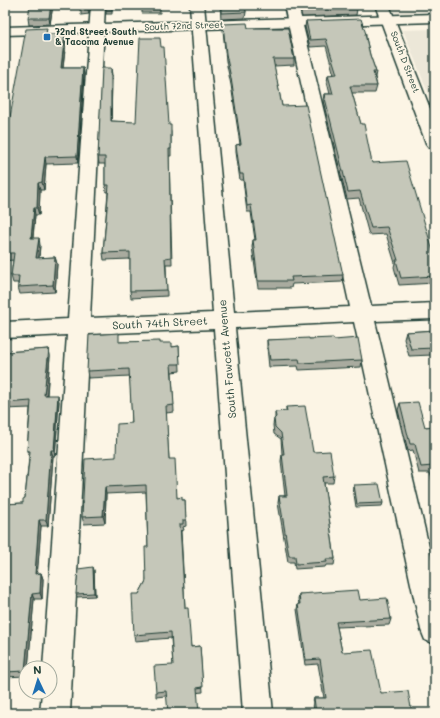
<svg xmlns="http://www.w3.org/2000/svg" width="440" height="718" font-family="Mali,sans-serif">
  <style>
    .built { fill: #ece7d8 }
    .lines { fill: none; stroke-linecap: round; stroke-linejoin: round }
    .minor-casing { stroke: #1f3d34; stroke-width: 3 }
    .major-casing { stroke: #1f3d34; stroke-width: 3 }
    .minor { fill: #fcf5e5; fill-rule: evenodd }
    .major { fill: #fcf5e5; fill-rule: evenodd }
    .wall { fill: #a9ab9f; stroke: #1f3d34 }
    .shaded-wall { fill: #8a8b82; stroke: #1f3d34 }
    .building { fill: #c5c7b9; stroke: #1f3d34 }
    .poi-dot { fill: #1f6fb2; stroke: #fcf5e5; stroke-width: 1.5 }
    .labels { text-anchor: middle; stroke-width: 3.5; stroke-linejoin: round; paint-order: stroke }
    .far-street-label { font-size: 9px; fill: #1f3d34; stroke: #fcf5e5 }
    .far-poi-label { font-size: 9px; font-weight: bold; fill: #1f3d34; stroke: #fcf5e5; text-anchor: start }
    .street-label { font-size: 11px; fill: #1f3d34; stroke: #fcf5e5 }
  </style>
  <rect width="100%" height="100%" fill="#fcf5e5"/>
  <filter id="ink" filterUnits="userSpaceOnUse"><feTurbulence type="fractalNoise" baseFrequency=".025" numOctaves="2"/><feDisplacementMap in="SourceGraphic" scale="8" xChannelSelector="R" yChannelSelector="G"/><feConvolveMatrix kernelMatrix="1 2 1 2 8 2 1 2 1" color-interpolation-filters="sRGB"/></filter>
  <g filter="url(#ink)">
    <path class="built" d="M382,5H435V18L388,19Z
      M435,29V110L403,30Z"/>
    <g class="lines">
      <defs>
        <path id="minor" d="M91,5H105L90,318L213,313L190,5H204L234,312L350,307L284,5H298L371,306L435,303V319L375,321L435,572V644L425,640L421,630L354,322L235,328L273,713H243L214,329L89,334L70,713H40L42,692H50V668H43L67,335L5,338V322L68,319Z
          M375,5H389L435,121V148L429,147L426,143Z"/>
        <path id="major" d="M435,14V22L5,35V27Z"/>
      </defs>
      <use href="#minor" class="minor-casing"/>
      <use href="#major" class="major-casing"/>
      <use href="#minor" class="minor"/>
      <use href="#major" class="major"/>
    </g>
    <path class="wall" d="M53,5L50,24L29,25L28,18Z
      M81,5H91L89,14L81,15Z
      M106,5H112V14H106Z
      M142,5H160V13H142Z
      M220,5H249H245L246,12L245,18L221,19Z
      M299,5H355L357,9L356,15L302,17Z
      M426,5H435V6L427,7Z
      M306,21L366,34V38L370,55L376,72L375,77L377,86L375,93H352L372,163L435,258V283L399,285L394,267L395,263L386,234L369,235L359,198L347,199L323,101L324,94H330L327,82L328,75H334L326,46L310,47L305,27Z
      M223,24L248,28L294,59V65L274,66L282,106L343,275L342,282L292,284L291,288H258L252,247L253,240H255L251,212H247L243,180H240L236,152V145L240,144L231,85L226,61L223,30Z
      M48,34L66,41L63,68H83L84,75L78,163L46,164L44,190H40L39,215H35L33,238L40,245L39,258L55,257L57,264L55,292L20,294L18,287V283H13L11,276L13,260L5,261V152Z
      M112,75L111,121L169,125L171,132V156H169L172,264H166L167,296L131,298L130,291V259L104,260L103,253L108,192H106L105,185V164H99L98,157Z
      M435,330V357H433L432,355L409,356L404,339L406,332Z
      M309,339L334,340L362,360L361,367L299,370L298,366L269,367L267,347V340Z
      M120,342L160,343L172,347L179,346L180,371L172,372L174,412L166,413L169,459L177,498L182,500H185L186,526L183,527L184,530L181,531L185,608L191,647L200,646L203,692L156,697V692L173,665L171,638L135,641L134,635L139,594L146,581L148,547L146,492L106,494L105,523L84,524L82,517L116,457L132,423L130,376L88,378L87,371Z
      M49,349L50,356L47,395L59,401L55,456H53L48,526H41L37,573H41L43,579L42,599H34L28,668H26V676L5,677V504L23,503L25,498L29,457L27,451L30,408L5,409V352Z
      M400,403L425,427L435,426V489L430,473H419L413,450L408,451L398,410Z
      M286,407L313,452L334,476L333,483H324L335,559L334,565H326L325,567L295,569L294,562H288L278,503L279,496H285L281,461L282,454L281,439L274,434L273,425L274,419L275,418V412L286,411Z
      M354,485L383,503L382,506L356,507L353,488Z
      M94,570L95,596L77,597L76,594Z
      M299,594L360,600L391,619L389,625L337,627L342,652L381,693L412,713H314L313,702L314,698H324L318,664L305,665L297,609L298,604H299L298,599Z"/>
    <path class="shaded-wall" d="M51,5H53L50,24L49,18Z
      M89,5H91L89,14L88,11Z
      M65,34L66,41L62,75L61,68Z
      M83,68L84,75L78,163L77,156Z
      M111,68L112,75L111,128Z
      M45,157L46,164L44,190L42,182Z
      M38,183L40,190L39,215L37,208Z
      M34,208L35,215L32,245L31,238Z
      M39,238L40,245L38,265L36,258Z
      M55,257L57,264L55,292L53,285Z
      M49,349L50,356L46,402L44,395Z
      M58,395L59,401L55,456L54,450Z
      M51,450L53,456L48,526L46,520Z
      M105,487L106,494L105,523L103,516Z
      M39,520L41,526L37,579L35,574Z
      M93,567L94,570L95,596L94,593Z
      M41,573L43,579L42,599L40,593Z
      M32,594L34,599L28,668H26V673L25,671Z"/>
    <path class="building" d="M30,5H51L49,18H28Z
      M81,5H89L88,11H80Z
      M106,5H112V10H106Z
      M142,5H160V7H141Z
      M221,5H245L246,12L221,13Z
      M301,5H355L357,9L303,10Z
      M361,19L366,34H365L370,55L376,72H373L377,86H350L361,124H364L372,163L406,161L435,258V276L401,278L396,260H398L387,227L371,228L360,191L348,192L324,94H333L328,75L337,74L326,39L310,40L306,21Z
      M247,23L248,28H288L294,59H273L282,106L306,105L343,275L291,277L292,281H258L253,240H256L251,205L247,206L243,174H240L236,145L241,144L231,78L226,54L223,24Z
      M47,28L46,34H65L61,68H83L77,156L45,157L42,182L38,183L37,208H34L31,238H39L36,258L55,257L53,285L18,287L19,276H11L14,253H5V152L6,139L26,29Z
      M140,38H160L161,47H164L169,125H171V149H169L171,257L165,258L167,290L130,291V252L103,253L109,185H105V157H98L102,68H111V121L136,122Z
      M435,330V350L434,348L411,349L406,332Z
      M119,333V342L160,341V343H172V347L179,346L180,364H171L174,405L166,406L169,459H175L177,498L182,497V500H185L186,520H183V524H180L185,608H188L191,647L200,646L203,687L197,688L199,713H168L166,691L156,692L154,666L173,665L171,632L134,635L132,594H139L146,581L145,547H148L146,485L105,487L103,516L82,517L85,459L116,457L117,424L132,423L129,369L87,371L89,335Z
      M309,338V339L333,338L334,340L358,338L362,360L300,363L299,359L270,360L267,340Z
      M49,349L44,395H58L54,450H51L46,520H39L35,574L41,573L40,593L32,594L25,671L5,672V504L23,503V499L25,498L30,451H27L31,401L5,403V352Z
      M418,402L425,427L435,426V474L433,466L421,467L415,444H410L400,403Z
      M305,406L313,452L330,451L334,476L323,477L335,559H326L327,562L296,564L295,556H289L279,496H287L282,454H284L281,433L275,427L274,419L276,417L275,412L287,411L286,407Z
      M379,484L383,503L357,504L354,485Z
      M93,567L94,593L76,594L78,569Z
      M358,590L360,600L387,598L391,619L336,622L342,652L372,650L381,693L408,691L412,713H316L314,698H326L320,659L306,660L298,604H300L299,594Z"/>
  </g>
  <rect class="poi-dot" x="43" y="33" width="8" height="8" rx="2"/>
  <g class="labels">
    <g class="far-street-label">
      <text transform="translate(184 26) rotate(-2)" y="3">South 72nd Street</text>
      <text transform="translate(405 62) rotate(69)" y="3">South D Street</text>
    </g>
    <g class="far-poi-label">
      <text x="55" y="35">72nd Street South<tspan x="55" dy="10">&amp; Tacoma Avenue</tspan></text>
    </g>
    <g class="street-label">
      <text transform="translate(160 323) rotate(-3)" y="4">South 74th Street</text>
      <text transform="translate(227 359) rotate(-95)" y="4">South Fawcett Avenue</text>
    </g>
  </g>
  <rect width="440" height="718" fill="none" stroke="#fcf5e5" stroke-width="20"/>
  <rect x="10" y="10" width="420" height="698" fill="none" stroke="#1f3d34" stroke-width="1.5" filter="url(#ink)"/>
  <g transform="translate(38 680) rotate(356)"><circle r="19" fill="#fcf5e5" stroke="#a4ab9e"/>
  <path d="M0-3L7 15L0 10L-7 15Z" fill="#1f6fb2"/>
  <text y="-6" font-size="11" font-weight="bold" text-anchor="middle" fill="#1f3d34">N</text>
  </g>
</svg>
